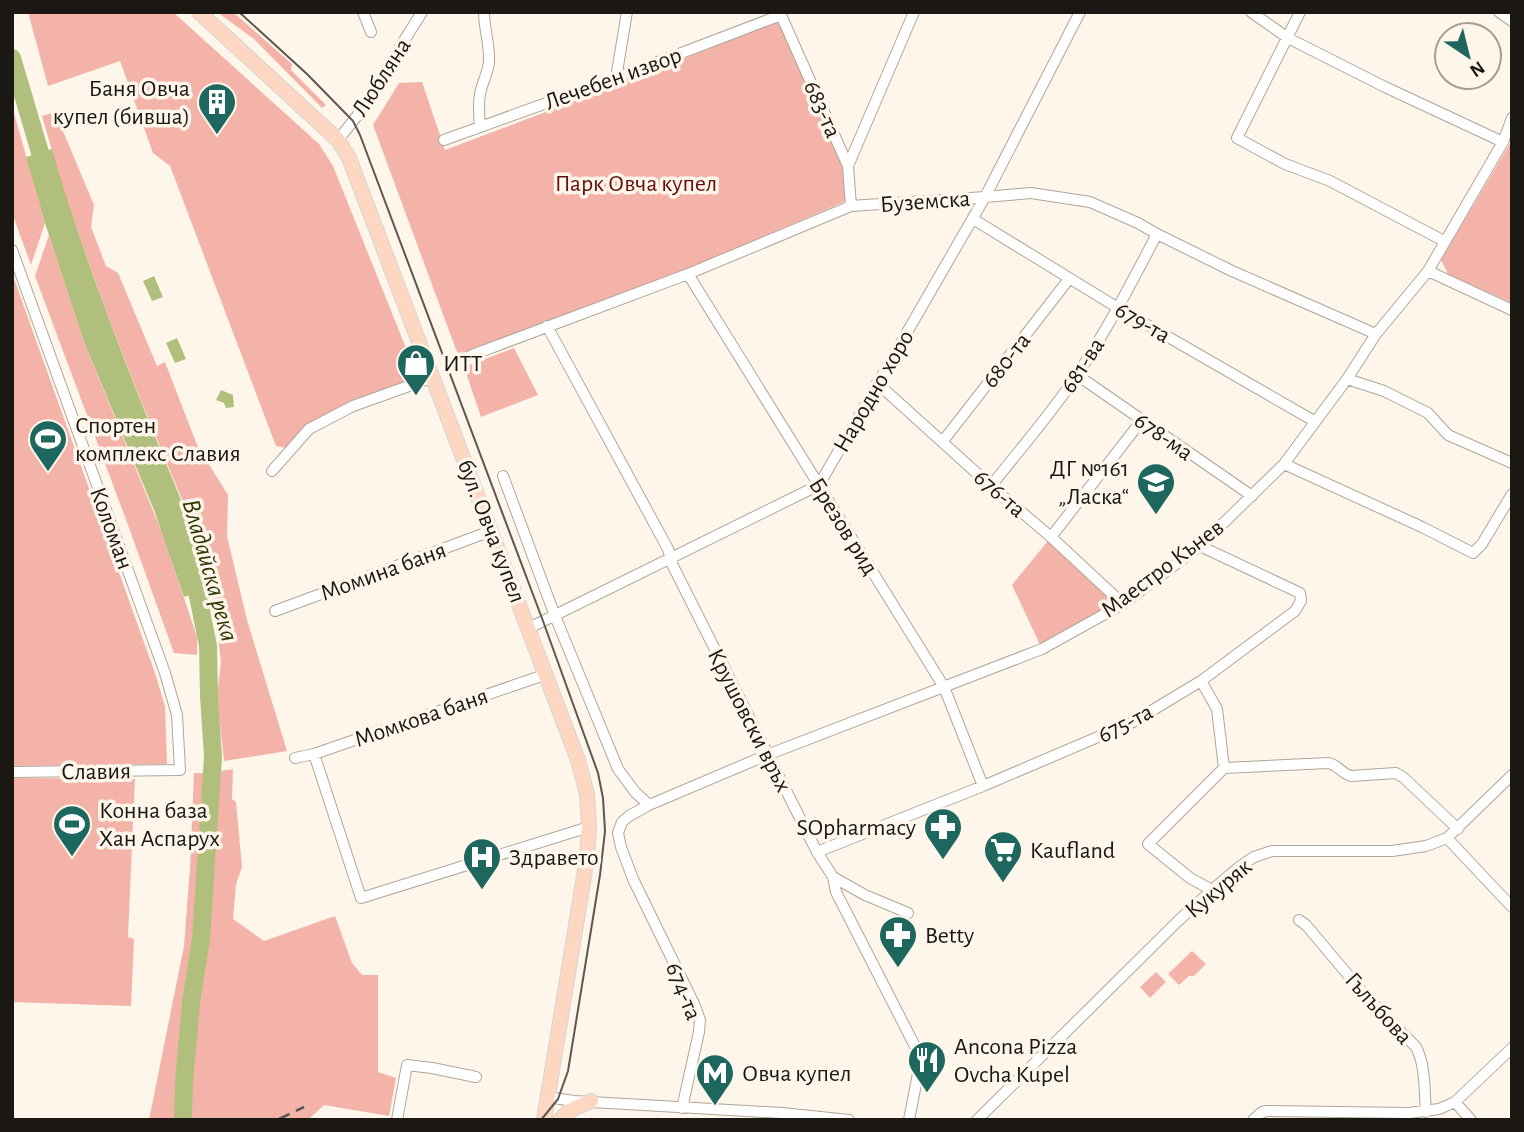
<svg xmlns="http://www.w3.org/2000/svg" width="1524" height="1132" font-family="'Alegreya Sans',sans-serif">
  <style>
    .green { fill: #f4b3a9 }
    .water { fill: #b1bf7c }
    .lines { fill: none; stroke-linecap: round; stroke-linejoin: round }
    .river { stroke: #b1bf7c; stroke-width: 18 }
    .minor-casing { stroke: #b0a599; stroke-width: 12 }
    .major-casing { stroke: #d6d5d5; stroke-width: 16 }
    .minor { stroke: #fff; stroke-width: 10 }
    .major { stroke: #fdd7c1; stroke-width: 14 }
    .tram { stroke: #5c5751; stroke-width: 2 }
    .rail { stroke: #5c5751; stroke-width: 2.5; stroke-dasharray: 14 7; stroke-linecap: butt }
    .labels { text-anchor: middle; stroke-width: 7; stroke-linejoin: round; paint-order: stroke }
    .street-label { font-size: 24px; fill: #1b1713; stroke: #fff6eb }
    .poi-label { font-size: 24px; fill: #1b1713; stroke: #fff6eb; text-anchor: start }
    .park-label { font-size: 24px; fill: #650e0a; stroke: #fff6eb }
    .water-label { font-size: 26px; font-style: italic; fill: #2f3702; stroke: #fff6eb }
  </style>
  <rect width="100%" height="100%" fill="#fff6eb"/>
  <path class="green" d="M28,12H173L319,144L333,166L418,378L351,402L287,448L276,446L170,166L153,153L120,61L48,86Z
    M217,12H233L292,64L291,70L326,105L322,108L254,39Z
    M780,21L843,167L846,201L683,271L458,355L373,125L399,83L422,82L445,150L617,85Z
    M12,106L45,223L31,265L12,213Z
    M55,112L94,205L91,227L106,266L118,273L157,366L165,362L197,445L228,495L227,536L247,620L287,751L224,761L217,696L221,662L212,586L188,514L139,396L106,311L66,199L42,116Z
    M1512,140V303L1448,274L1441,260Z
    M49,235L84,342L163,535L197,637V655L174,653L128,525L35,276Z
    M12,273L155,673L165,706L167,764L12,766Z
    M514,348L538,395L481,417L464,367Z
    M1051,537L1123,604L1042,649L1012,585Z
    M233,769L232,799L236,802L242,867L236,884L233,919L264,941L335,916L352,963L362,975H378V1072L396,1078L389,1116L324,1105L308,1120H188L193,1028L206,938L220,771Z
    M194,773H205C203,831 199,891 193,949C186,1006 178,1062 177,1120H149L184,946L190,868Z
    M12,778L135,779L128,937L134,939L131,1006L12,1002Z
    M1192,951L1206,964L1194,976H1189L1179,985L1168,974Z
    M1156,972L1166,982L1150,998L1140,987Z"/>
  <path class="water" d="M52,149C76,233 107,315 139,397C164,460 192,521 212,587L184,597L154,510L84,342L45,223L26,157Z
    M154,276L163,297L152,301L143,281Z
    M177,338L186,359L175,363L166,343Z
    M221,390L233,395L234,407L226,408L224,403L216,400Z"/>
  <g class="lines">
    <path class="river" d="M12,58L47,176
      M183,1120L184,1082L191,1003L201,939L213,757L209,696L208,646L198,596L190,570"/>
    <defs>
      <path id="minor" d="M363,12L371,32
        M1251,12L1288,38L1385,87L1503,142
        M1300,12L1237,138L1285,164L1330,181L1444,241
        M1499,12L1512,21
        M781,15L848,166L851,206
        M616,78L627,12
        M480,127C479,116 478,105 480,94C482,83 488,73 489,62C490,45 484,29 484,12
        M338,140L357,116L422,12
        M444,140L616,78L781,15
        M848,166L914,12
        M973,219L1118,308L1314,421
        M12,250L165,673L177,715L180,770L12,772
        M1428,271L1512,310
        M688,274L944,687L983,786
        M547,326L668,549L673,566L817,852L833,877L836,892L921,1058L909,1120
        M472,355L688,274L851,206L985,197L1031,193L1090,202L1138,223L1157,234L1232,271L1376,334
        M1077,375L1252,496
        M1347,379L1384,391L1428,413L1448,435L1512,463
        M877,383L991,486L1051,537L1123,604
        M943,441L1069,279
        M1284,464L1422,527L1473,553L1482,544L1512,494
        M272,471L309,429L353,406L434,377
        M503,476L555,616L618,769L635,792L649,805
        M991,486C1020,449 1051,414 1077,375C1107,330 1132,282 1157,234
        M1051,537L1142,420
        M275,611L491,531
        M529,628L819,485L985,197L1080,12
        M1201,681L1217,709L1224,768
        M314,754L361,898L589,827
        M295,758L314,754L547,674
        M1447,838L1512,907
        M817,852L983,786L1133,722L1201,681L1295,611L1301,601L1300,593L1200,546
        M833,877L865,895L908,913
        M1212,890L1190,878L1148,844L1224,768L1328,763C1337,764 1342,774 1351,776L1396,773L1404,778L1458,829
        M1299,920L1306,925L1365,995L1416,1047C1426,1066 1424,1091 1426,1112
        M547,1097L574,1101L782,1113L849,1120
        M1455,1102L1471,1120
        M682,1108L699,1032L700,1020L695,1006L633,879L621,847L618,833L622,822L629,816L649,805L767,755L1042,649L1123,604L1200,546L1284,464L1347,379L1376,334L1428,271L1503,142L1512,118
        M397,1120L407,1065L432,1068L476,1077
        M977,1120L1178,921L1212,890L1239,867L1254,857L1272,851H1392L1426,846L1447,838L1512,775
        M1253,1120L1262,1112L1267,1111L1409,1113L1439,1109L1455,1102L1512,1048"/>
      <path id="major" d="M199,12L338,140L349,158L578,760L587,794L589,827L587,858L544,1120
        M560,1120L569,1111L591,1101"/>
    </defs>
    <use href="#minor" class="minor-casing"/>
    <use href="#major" class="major-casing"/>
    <use href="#minor" class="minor"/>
    <use href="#major" class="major"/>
    <path class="tram" d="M239,12L307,74L353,121L360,135L543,621L598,773L603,798L605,831L600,875L568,1071L558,1099L541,1120"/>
    <path class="rail" d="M277,1120L304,1107"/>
  </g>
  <defs>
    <symbol id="building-pin" viewBox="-11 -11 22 30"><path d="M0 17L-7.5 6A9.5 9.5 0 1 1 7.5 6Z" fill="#1d675f" stroke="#fff6eb"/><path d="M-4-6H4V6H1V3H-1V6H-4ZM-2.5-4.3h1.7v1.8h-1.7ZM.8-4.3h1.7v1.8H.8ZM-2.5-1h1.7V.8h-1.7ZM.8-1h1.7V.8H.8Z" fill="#fff"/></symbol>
    <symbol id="shop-pin" viewBox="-11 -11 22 30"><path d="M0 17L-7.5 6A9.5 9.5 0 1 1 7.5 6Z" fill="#1d675f" stroke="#fff6eb"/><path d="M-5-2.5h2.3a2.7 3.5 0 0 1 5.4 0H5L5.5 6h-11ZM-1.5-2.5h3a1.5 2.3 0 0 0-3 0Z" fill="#fff"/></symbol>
    <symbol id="stadium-pin" viewBox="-11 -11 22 30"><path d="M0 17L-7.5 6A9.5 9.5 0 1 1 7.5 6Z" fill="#1d675f" stroke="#fff6eb"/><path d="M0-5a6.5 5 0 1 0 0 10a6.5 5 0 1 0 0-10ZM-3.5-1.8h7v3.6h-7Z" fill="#fff"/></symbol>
    <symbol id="school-pin" viewBox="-11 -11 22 30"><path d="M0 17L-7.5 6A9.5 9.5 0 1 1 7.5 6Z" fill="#1d675f" stroke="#fff6eb"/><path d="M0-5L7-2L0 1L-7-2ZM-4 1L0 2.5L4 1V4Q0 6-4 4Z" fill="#fff"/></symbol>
    <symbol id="pharmacy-pin" viewBox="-11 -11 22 30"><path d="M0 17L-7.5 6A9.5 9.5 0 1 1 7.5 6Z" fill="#1d675f" stroke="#fff6eb"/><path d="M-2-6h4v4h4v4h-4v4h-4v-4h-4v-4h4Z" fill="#fff"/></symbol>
    <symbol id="supermarket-pin" viewBox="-11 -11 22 30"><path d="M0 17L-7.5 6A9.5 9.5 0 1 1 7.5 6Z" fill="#1d675f" stroke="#fff6eb"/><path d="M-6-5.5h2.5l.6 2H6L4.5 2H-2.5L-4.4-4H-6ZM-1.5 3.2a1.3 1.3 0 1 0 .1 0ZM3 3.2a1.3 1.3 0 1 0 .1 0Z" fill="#fff"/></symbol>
    <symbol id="hospital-pin" viewBox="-11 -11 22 30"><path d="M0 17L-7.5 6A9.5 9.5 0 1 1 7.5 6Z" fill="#1d675f" stroke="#fff6eb"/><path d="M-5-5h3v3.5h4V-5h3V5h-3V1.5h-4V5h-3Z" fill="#fff"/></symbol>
    <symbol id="restaurant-pin" viewBox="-11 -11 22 30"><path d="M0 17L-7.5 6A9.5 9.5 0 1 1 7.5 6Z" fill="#1d675f" stroke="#fff6eb"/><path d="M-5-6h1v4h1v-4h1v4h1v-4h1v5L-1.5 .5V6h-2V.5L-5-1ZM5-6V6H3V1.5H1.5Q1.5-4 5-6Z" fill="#fff"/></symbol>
    <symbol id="metro-pin" viewBox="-11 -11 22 30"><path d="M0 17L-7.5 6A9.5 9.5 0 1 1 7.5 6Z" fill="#1d675f" stroke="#fff6eb"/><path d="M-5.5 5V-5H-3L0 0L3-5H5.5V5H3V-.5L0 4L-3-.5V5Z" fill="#fff"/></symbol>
  </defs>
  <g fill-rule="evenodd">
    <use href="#building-pin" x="195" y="80" width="44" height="60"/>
    <use href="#shop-pin" x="394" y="341" width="44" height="60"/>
    <use href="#stadium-pin" x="26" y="417" width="44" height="60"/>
    <use href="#school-pin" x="1134" y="460" width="44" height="60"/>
    <use href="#stadium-pin" x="50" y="802" width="44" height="60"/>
    <use href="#pharmacy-pin" x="921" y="805" width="44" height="60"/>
    <use href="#supermarket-pin" x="981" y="828" width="44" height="60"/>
    <use href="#hospital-pin" x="460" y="835" width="44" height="60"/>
    <use href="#pharmacy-pin" x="876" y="913" width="44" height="60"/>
    <use href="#restaurant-pin" x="905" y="1038" width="44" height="60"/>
    <use href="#metro-pin" x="693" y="1051" width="44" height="60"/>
  </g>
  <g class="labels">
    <g class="street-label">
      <text transform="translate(381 77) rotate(-57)" y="8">Любляна</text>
      <text transform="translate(613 78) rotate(-20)" y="8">Лечебен извор</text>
      <text transform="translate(823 109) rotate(66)" y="8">683-та</text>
      <text transform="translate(925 201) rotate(-4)" y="8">Буземска</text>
      <text transform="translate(1143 322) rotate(30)" y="8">679-та</text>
      <text transform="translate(1006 360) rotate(-52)" y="8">680-та</text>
      <text transform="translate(1082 365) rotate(-57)" y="8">681-ва</text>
      <text transform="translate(873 391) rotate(-60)" y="8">Народно хоро</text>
      <text transform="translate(1164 436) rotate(35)" y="8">678-ма</text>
      <text transform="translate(1000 493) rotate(41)" y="8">676-та</text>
      <text transform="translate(844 526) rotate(58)" y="8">Брезов рид</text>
      <text transform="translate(112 528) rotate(70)" y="8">Коломан</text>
      <text transform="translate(492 531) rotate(69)" y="8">бул. Овча купел</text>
      <text transform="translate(1162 568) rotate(-37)" y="8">Маестро Кънев</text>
      <text transform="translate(383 571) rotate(-20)" y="8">Момина баня</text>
      <text transform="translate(421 717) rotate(-19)" y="8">Момкова баня</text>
      <text transform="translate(750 720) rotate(63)" y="8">Крушовски връх</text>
      <text transform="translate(1125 723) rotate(-27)" y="8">675-та</text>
      <text transform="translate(96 771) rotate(-1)" y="8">Славия</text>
      <text transform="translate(1218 888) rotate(-40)" y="8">Кукуряк</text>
      <text transform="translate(684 991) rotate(68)" y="8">674-та</text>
      <text transform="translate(1379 1008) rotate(48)" y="8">Гълъбова</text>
    </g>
    <g class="poi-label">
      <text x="190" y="96" text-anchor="end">Баня Овча<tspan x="190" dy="28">купел (бивша)</tspan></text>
      <text x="443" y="371">ИТТ</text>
      <text x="75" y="433">Спортен<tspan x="75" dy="28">комплекс Славия</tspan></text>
      <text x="1129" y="476" text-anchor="end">ДГ №161<tspan x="1129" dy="28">„Ласка“</tspan></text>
      <text x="99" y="818">Конна база<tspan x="99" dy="28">Хан Аспарух</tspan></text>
      <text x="916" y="835" text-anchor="end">SOpharmacy</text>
      <text x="1030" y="858">Kaufland</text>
      <text x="509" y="865">Здравето</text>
      <text x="925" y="943">Betty</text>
      <text x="954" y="1054">Ancona Pizza<tspan x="954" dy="28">Ovcha Kupel</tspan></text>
      <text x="742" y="1081">Овча купел</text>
    </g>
    <g class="park-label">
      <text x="636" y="191">Парк Овча купел</text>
    </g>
    <g class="water-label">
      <text transform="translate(211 570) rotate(74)" y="9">Владайска река</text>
    </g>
  </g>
  <rect width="1524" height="1132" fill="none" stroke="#1b1713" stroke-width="28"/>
  <g transform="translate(1468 56) rotate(145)"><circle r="33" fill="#fff6eb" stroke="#a49d95" stroke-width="2"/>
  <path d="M0-5L12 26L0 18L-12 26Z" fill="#1d675f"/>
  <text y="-10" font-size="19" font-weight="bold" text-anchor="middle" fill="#1b1713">N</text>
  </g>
</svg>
